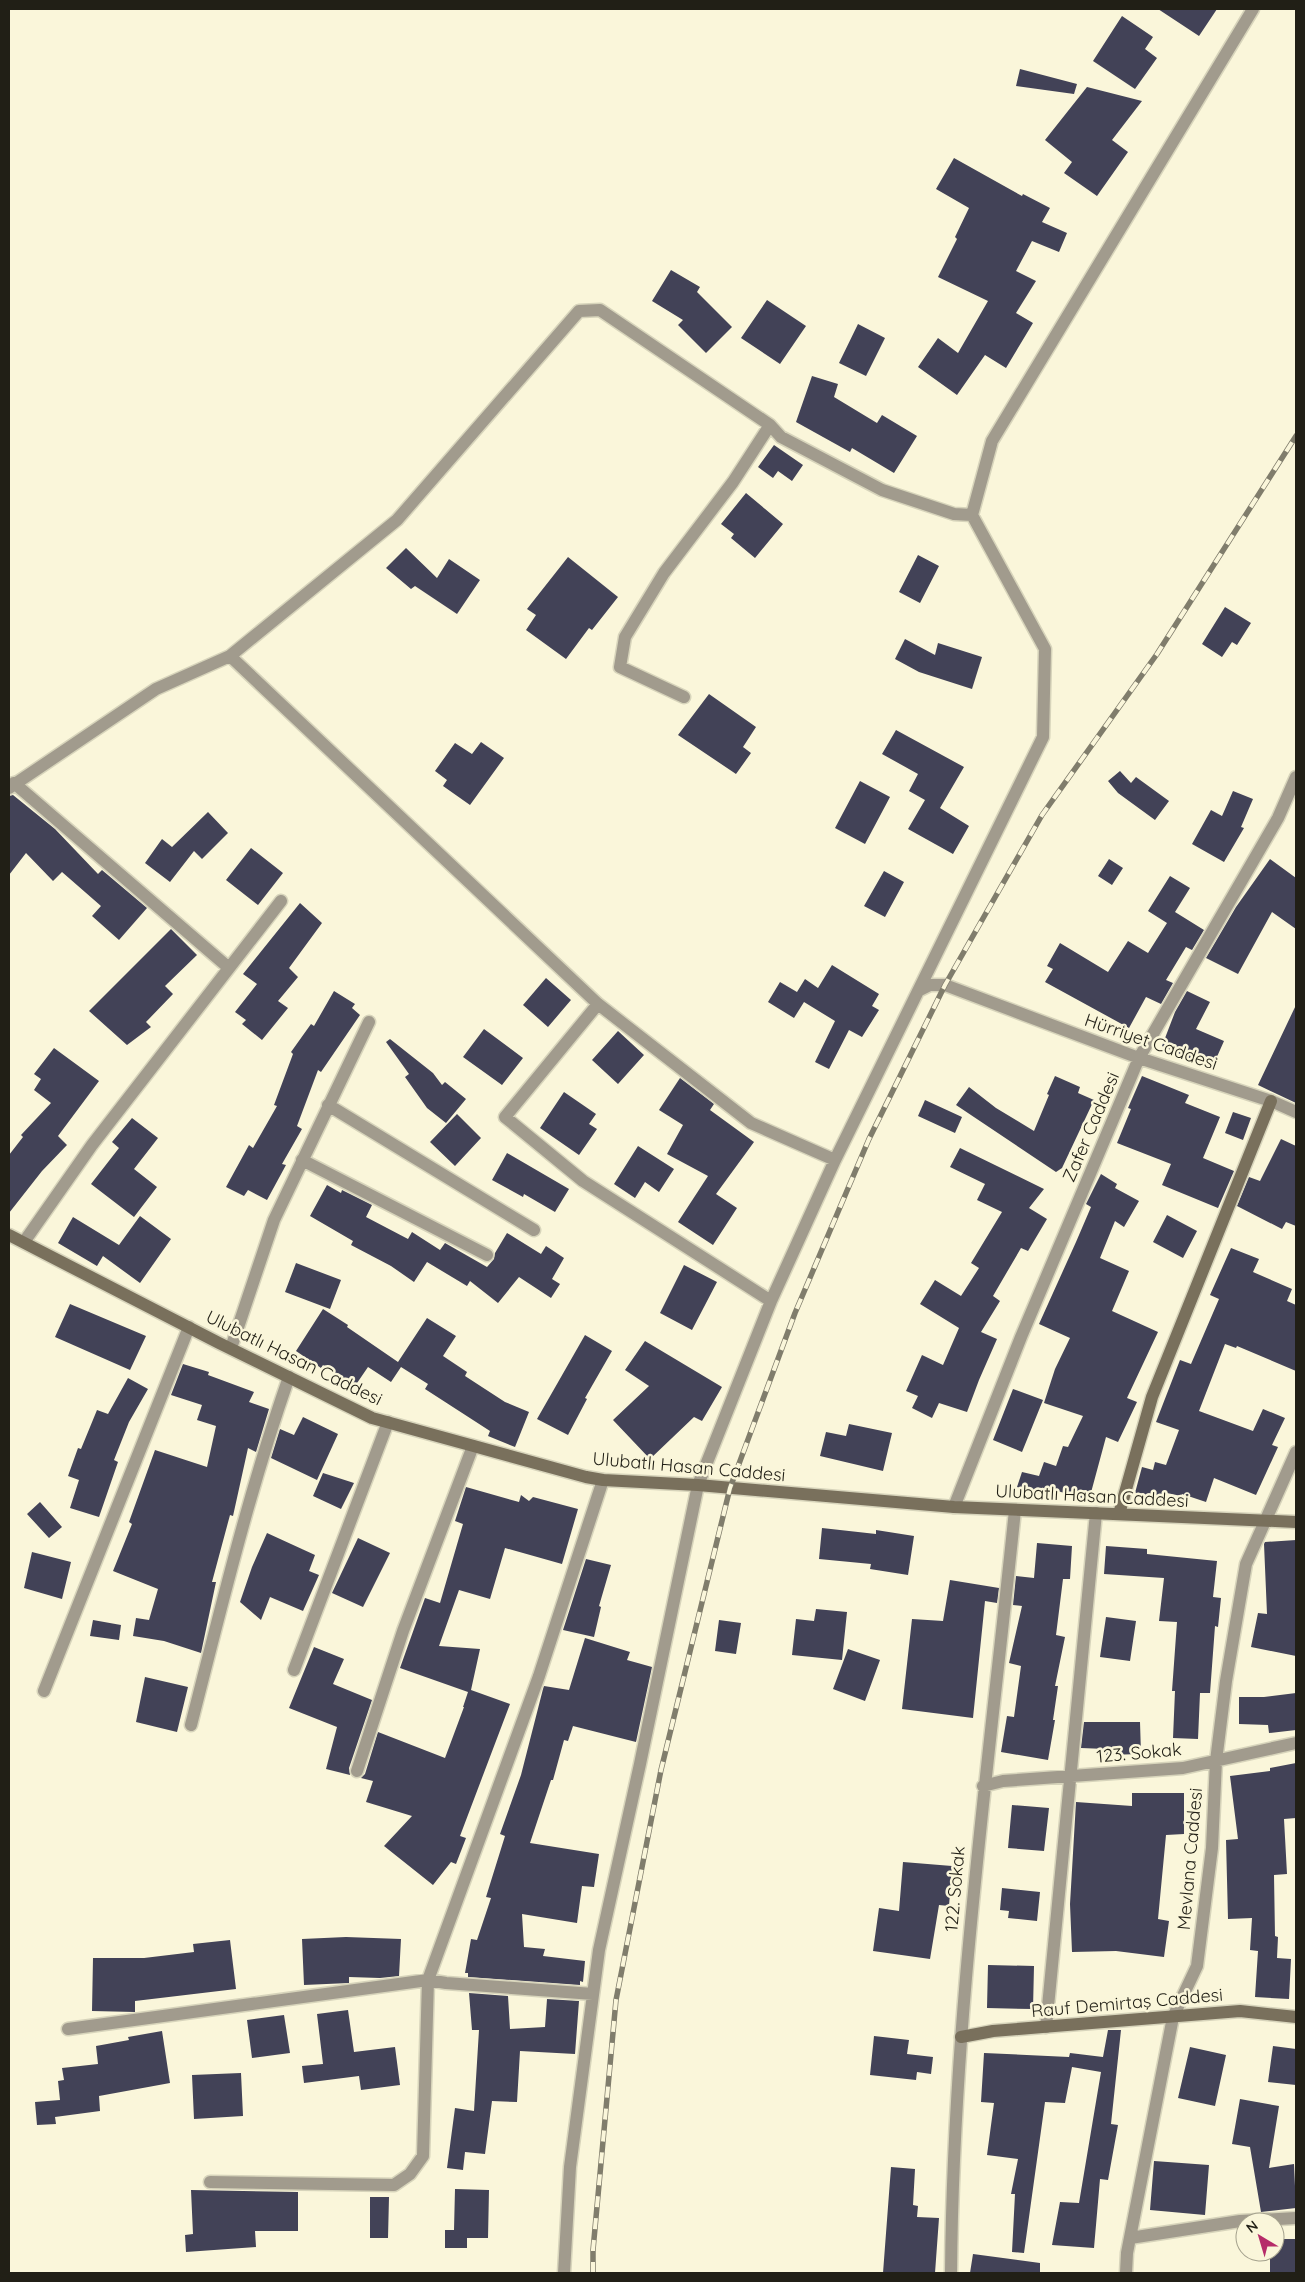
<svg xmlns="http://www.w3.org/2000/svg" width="1305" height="2282" font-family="Quicksand,sans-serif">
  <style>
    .building { fill: #424257 }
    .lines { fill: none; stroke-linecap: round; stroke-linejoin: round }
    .street-casing { stroke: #d7d4bb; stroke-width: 15 }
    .secondary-casing { stroke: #d7d4bb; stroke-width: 15 }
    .street { stroke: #a19b8d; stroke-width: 12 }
    .secondary { stroke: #79705c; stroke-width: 12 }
    .rail-casing { stroke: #807d6c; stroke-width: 5.5 }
    .rail { stroke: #faf6da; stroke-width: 4; stroke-dasharray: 11; stroke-linecap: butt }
    .labels { text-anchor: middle; stroke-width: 5; stroke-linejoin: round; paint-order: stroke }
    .street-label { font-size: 18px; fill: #211f16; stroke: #faf6da }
  </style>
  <rect width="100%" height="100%" fill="#faf6da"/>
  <path class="building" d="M1158,9H1217L1199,36Z
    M1122,16L1153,37L1145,49L1157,58L1135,89L1093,61Z
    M1020,69L1077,84L1074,94L1016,86Z
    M1087,87L1142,101L1112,140L1128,152L1097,196L1064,173L1072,162L1045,140Z
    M954,158L1022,196L1023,194L1050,208L1042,222L1067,233L1059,252L1032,241L1016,271L1036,281L1016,313L1033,323L1006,368L985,355L957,395L918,367L938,338L958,353L988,301L938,277L957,239L955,237L969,208L936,189Z
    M671,270L700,287L697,292L732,327L706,353L678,325L683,320L652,301Z
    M767,300L806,326L780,364L741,338Z
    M858,324L885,338L866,376L839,363Z
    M812,376L838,384L834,397L877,423L882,415L917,436L894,473L852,448L850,452L796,422Z
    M774,445L803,465L792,481L778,471L773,478L758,467Z
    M746,493L783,524L755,558L731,538L734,534L721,524Z
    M406,548L437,578L449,559L480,580L457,614L415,586L411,589L386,568Z
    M918,555L939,566L920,603L899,592Z
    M568,557L618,597L592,630L589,628L566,659L526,630L536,615L527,609Z
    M1225,607L1251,623L1237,645L1232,642L1222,657L1202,644Z
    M905,639L935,655L938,643L982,657L972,689L919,672L895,659Z
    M709,694L756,727L743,747L751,753L736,774L678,735Z
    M896,730L964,767L940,808L969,826L953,854L908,829L925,800L909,791L918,774L882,754Z
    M481,742L504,758L470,805L443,786L447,780L435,771L455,743L472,754Z
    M1120,771L1131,783L1136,777L1169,801L1155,820L1118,793L1108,781Z
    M860,781L890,797L865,844L835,828Z
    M1233,791L1253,799L1241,827L1244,828L1224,862L1192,844L1211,810L1222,816Z
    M13,795L55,829L98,874L102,870L147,908L119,940L92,916L101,906L62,872L53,881L26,853L9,875V796Z
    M208,812L228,833L202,859L194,851L170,882L145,863L162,839L172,847Z
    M251,848L283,873L258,905L226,880Z
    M1109,859L1123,868L1112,885L1098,876Z
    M1270,859L1296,878V929L1272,912L1238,974L1206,958L1236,907Z
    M884,871L904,882L885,917L864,906Z
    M1170,876L1190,888L1175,912L1204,930L1192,950L1186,947L1166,980L1173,983L1161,1004L1146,997L1129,1028L1045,982L1053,969L1047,966L1060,943L1108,972L1128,941L1148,953L1167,923L1148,911Z
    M300,903L322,923L289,968L298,977L278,1001L288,1008L262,1040L242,1024L246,1020L235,1012L257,984L243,974Z
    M171,929L197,955L165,986L173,994L146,1022L151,1027L127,1045L89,1011Z
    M832,965L879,994L872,1006L879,1010L862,1037L849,1030L829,1069L815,1062L835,1021L804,1002L794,1018L768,1002L780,982L797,992L805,979L818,988Z
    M546,978L571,1000L548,1027L523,1005Z
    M334,991L355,1004L352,1008L360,1015L321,1072L318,1070L297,1126L302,1129L282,1164L286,1165L267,1200L248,1190L244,1196L226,1187L249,1145L253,1148L277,1106L274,1105L293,1054L291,1052L311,1024L314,1026Z
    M1187,991L1210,1002L1196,1029L1224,1041L1212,1068L1162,1046L1175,1012Z
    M1296,1005V1103L1258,1085Z
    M484,1029L523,1058L502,1085L463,1057Z
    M618,1031L644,1055L618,1084L592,1060Z
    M390,1039L433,1073L442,1085L445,1082L466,1099L446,1123L427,1108L405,1077L409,1074L386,1042Z
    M54,1048L99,1081L58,1136L67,1145L42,1171L9,1213V1155L23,1137L21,1135L51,1103L34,1090L41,1079L34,1074Z
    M1055,1076L1080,1087L1078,1093L1094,1100L1062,1168L1056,1172L956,1105L969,1087L996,1108L1034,1131L1049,1095L1047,1094Z
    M1142,1076L1189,1095L1185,1103L1220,1117L1203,1158L1234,1171L1218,1208L1162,1185L1171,1164L1117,1143L1131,1109L1128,1108Z
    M680,1078L714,1104L710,1110L754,1142L716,1194L737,1208L713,1245L678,1222L708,1176L667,1154L683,1125L659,1110Z
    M564,1092L596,1114L589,1124L597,1129L579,1155L540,1128Z
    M925,1100L962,1117L955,1133L918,1116Z
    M1233,1112L1251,1118L1243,1140L1225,1133Z
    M457,1114L481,1138L455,1166L430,1142Z
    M132,1118L158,1138L134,1169L157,1187L134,1217L91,1184L119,1148L112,1142Z
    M1281,1139L1296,1146V1226L1286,1222L1282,1229L1237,1206L1249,1177L1260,1181Z
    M638,1146L674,1169L659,1192L645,1182L635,1198L614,1184Z
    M960,1148L1044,1189L1029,1208L1047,1219L1028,1251L1021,1248L993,1296L1000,1301L981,1332L997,1339L979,1380L967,1412L939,1403L932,1418L912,1408L918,1396L906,1391L922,1355L943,1365L959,1328L920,1304L935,1280L961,1296L979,1268L971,1263L1002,1212L977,1200L985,1184L950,1167Z
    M507,1153L569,1189L555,1212L524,1194L523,1197L492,1180Z
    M1101,1174L1117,1184L1115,1188L1139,1201L1124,1227L1115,1221L1100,1258L1129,1271L1112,1311L1158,1332L1127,1398L1137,1402L1118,1442L1106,1437L1089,1500L1047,1488L1045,1495L1017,1487L1022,1472L1039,1476L1044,1462L1056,1466L1063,1446L1068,1447L1083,1416L1044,1403L1055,1369L1070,1338L1039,1324L1076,1242L1091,1207L1086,1204Z
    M327,1185L341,1193L342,1190L372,1205L366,1217L408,1239L412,1232L440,1250L445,1243L487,1267L494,1259L495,1253L507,1233L541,1254L546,1246L564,1258L552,1279L560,1284L551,1298L519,1277L498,1303L470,1281L467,1286L427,1262L414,1282L391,1266L351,1245L353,1241L310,1216Z
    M1167,1215L1197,1231L1183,1258L1153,1242Z
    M140,1216L171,1239L140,1283L103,1256L97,1266L58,1243L73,1217L119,1245Z
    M1231,1248L1259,1259L1253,1272L1292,1289L1287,1301L1296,1305V1371L1237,1346L1236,1348L1225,1344L1199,1411L1253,1431L1263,1409L1285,1418L1272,1445L1278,1447L1256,1495L1214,1478L1206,1502L1182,1494L1181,1496L1167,1493L1165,1502L1135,1493L1142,1467L1153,1470L1155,1462L1166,1465L1179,1430L1156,1422L1180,1360L1191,1364L1219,1299L1210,1295Z
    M296,1263L341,1280L330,1309L285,1292Z
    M684,1265L717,1282L692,1330L660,1313Z
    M70,1304L146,1336L130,1370L55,1337Z
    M323,1309L348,1325L347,1327L398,1362L427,1318L456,1336L443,1356L467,1372L465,1376L505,1402L529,1412L515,1447L488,1436L490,1431L425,1389L428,1384L401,1367L391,1382L368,1367L355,1386L323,1365L321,1368L296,1351Z
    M585,1335L612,1351L585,1398L587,1399L568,1435L537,1419Z
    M645,1341L722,1387L702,1421L694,1417L650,1459L613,1420L649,1386L625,1370Z
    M183,1364L209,1372L208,1375L254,1392L249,1402L269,1409L256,1452L248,1448L233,1516L230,1515L212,1582H216L201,1653L164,1641L133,1636L136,1618L149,1620L158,1589L113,1571L132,1524L129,1522L155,1450L207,1467L216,1426L197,1420L202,1405L171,1395Z
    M128,1378L148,1389L129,1422L114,1460L118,1462L99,1517L70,1508L79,1480L68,1476L78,1448L81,1449L97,1410L108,1414Z
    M1013,1389L1043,1400L1022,1452L993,1440Z
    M303,1417L338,1434L317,1480L271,1458L280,1429L294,1435Z
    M849,1424L892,1433L883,1471L820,1456L826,1432L846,1436Z
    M323,1473L354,1483L341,1509L313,1496Z
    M466,1487L519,1502L521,1495L529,1501L533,1497L578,1509L562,1564L505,1548L490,1599L459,1590L439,1646L480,1649L471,1690L510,1704L460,1836L466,1838L456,1864L451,1862L433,1885L384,1846L412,1816L366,1802L373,1781L361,1778L365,1774L378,1732L445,1758L464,1707H463L468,1692L400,1668L425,1598L440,1603L463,1524L455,1521Z
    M40,1502L62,1527L49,1538L27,1514Z
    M822,1528L876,1534V1530L914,1536L908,1575L870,1569L871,1564L819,1559Z
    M267,1533L315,1555L309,1571L319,1575L303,1611L270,1597L261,1620L240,1602L252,1567Z
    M358,1538L390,1553L363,1607L332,1593Z
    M1296,1540V1656L1251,1647L1258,1613L1267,1614L1264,1544L1265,1542Z
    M1037,1543L1072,1546L1070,1579H1063L1056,1635L1065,1637L1055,1686H1058L1053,1720H1055L1048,1760L1001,1752L1007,1716L1014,1717L1021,1666L1009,1663L1022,1606L1013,1605L1016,1576L1034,1578Z
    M1106,1546L1147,1549V1554L1217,1561L1213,1597L1221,1598L1218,1627L1215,1626L1210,1693H1200L1198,1739L1173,1738L1175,1691H1172L1177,1622L1159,1621L1164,1578L1104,1574Z
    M32,1552L71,1562L62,1599L24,1588Z
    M586,1559L611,1565L599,1606L601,1607L594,1637L563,1630Z
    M950,1580L999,1588L997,1603L985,1601L973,1718L902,1709L912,1619L943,1621Z
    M816,1609L847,1612L842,1660L792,1655L796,1619L814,1621Z
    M1106,1617L1136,1621L1130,1661L1100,1657Z
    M93,1620L121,1625L119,1640L90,1636Z
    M719,1620L741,1623L736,1654L715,1651Z
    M585,1638L630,1652L627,1660L652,1667L636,1742L573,1726L568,1741L564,1740L553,1780H551L530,1843L599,1854L594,1887L582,1886L577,1923L522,1914L524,1947L545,1949L543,1956L585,1961L583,1982L580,1981V1985L468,1977V1973H465L471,1939L477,1940L491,1898L486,1897L505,1836L500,1834L521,1775L543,1689L544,1686L569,1690Z
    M314,1647L344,1659L333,1684L372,1700L349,1768L350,1775L326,1769L337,1727L289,1708Z
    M848,1649L880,1660L865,1701L833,1689Z
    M145,1677L188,1687L177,1732L136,1722Z
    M1296,1693V1730L1269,1733L1268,1725L1239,1724V1697H1264Z
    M1084,1722H1140L1141,1754L1106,1755V1749L1081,1748Z
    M1296,1763V1818L1284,1819L1287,1874L1274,1875L1275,1936L1278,1937L1277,1958L1291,1959L1289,1999L1255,1997L1258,1951L1250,1950L1252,1918L1228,1919L1226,1840L1238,1839L1230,1776L1270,1771V1768Z
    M1132,1793H1184V1834L1166,1835L1158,1919L1169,1921L1164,1957L1116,1951L1072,1952L1070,1904L1076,1802L1132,1806Z
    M1012,1805L1049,1808L1044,1851L1008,1848Z
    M903,1862L952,1866L949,1906L939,1905L930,1959L873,1951L879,1908L899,1911Z
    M1002,1888L1040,1892L1037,1921L1008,1918L1009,1911L1000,1910Z
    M346,1937L401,1939L399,1976L380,1978L349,1977V1983L304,1985L302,1939Z
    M230,1940L236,1989L135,2001V2012L92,2011L93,1958H144L194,1952L193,1944Z
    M988,1965L1034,1966L1033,2009L987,2008Z
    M469,1993L508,1996L510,2029L545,2027L547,1999L579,2001L575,2054L520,2051L517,2102L492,2101L485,2154L465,2152L463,2170L447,2168L455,2108L474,2111L479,2030H472Z
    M348,2010L354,2052L395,2047L400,2085L361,2090L359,2076L304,2083L302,2066L323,2064L317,2014Z
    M284,2015L290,2053L252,2058L247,2020Z
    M1108,2030H1121L1111,2124L1118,2125L1108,2180L1100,2179L1094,2248L1052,2245L1060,2202L1079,2203L1101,2072L1072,2067L1065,2103L1045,2102L1024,2253L1012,2252L1015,2194H1011L1018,2159L987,2155L994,2103L981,2102L984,2053L1069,2057L1070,2053L1103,2057Z
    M162,2031L170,2083L99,2096L100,2111L55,2117L56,2124L37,2125L35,2102L60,2100L58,2081L64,2080L62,2068L98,2064L96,2046L129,2040L128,2037Z
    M874,2036L909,2040L907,2054L933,2057L931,2074L917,2072L916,2080L870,2075Z
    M1273,2046L1296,2049V2085L1268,2082Z
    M1190,2047L1226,2055L1215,2106L1178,2098Z
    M241,2073L243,2116L194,2119L192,2075Z
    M1240,2099L1279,2106L1269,2168L1294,2164L1296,2208L1261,2212L1250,2147L1232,2144Z
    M1154,2161L1209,2165L1205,2215L1150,2210Z
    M891,2167L915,2169L913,2205L918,2206L917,2217L939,2218L935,2273H883Z
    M455,2189L489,2190L488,2238H467V2248H445V2230H454Z
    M191,2190L298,2192V2231H255L256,2247L186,2252L185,2235L193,2234Z
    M370,2197H389L388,2238H370Z
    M1275,2239H1296V2273H1270V2252H1275Z
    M973,2254L1040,2263V2273H970Z"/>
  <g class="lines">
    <defs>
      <path id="street" d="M230,656L598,1004L751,1123L835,1160
        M684,697L620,667L625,637L664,573L733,482L770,425
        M14,783L229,968
        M9,788L156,689L230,656L397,520L579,311L600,310L770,425L781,437L882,490L954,514L972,515
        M918,991L930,985H945L1139,1058L1271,1101L1296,1112
        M598,1004L505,1117L583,1181L771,1301
        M328,1105L534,1230
        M302,1160L487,1255
        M24,1242L92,1145L281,901
        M231,1348L274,1220L369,1022
        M954,1507L1021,1337L1139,1058L1278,818L1296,777
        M294,1670L388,1422
        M44,1691L189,1327
        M191,1725C221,1608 249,1491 289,1377
        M357,1771L403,1631L473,1446
        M983,1786L1003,1781L1183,1768L1296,1743
        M1046,2027L1096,1513
        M68,2029L428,1980L446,1983L593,1994
        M210,2182L394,2185L410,2174L423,2156L428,1980L539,1676L603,1480
        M1130,2238L1240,2221L1296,2218
        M564,2273L570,2167L599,1950L640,1764L698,1485L771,1301L835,1160L1043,737L1045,649L972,515L992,441L1253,9
        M951,2273C953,2017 989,1764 1015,1510
        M1126,2273L1127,2253L1173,2017L1197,1966L1212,1848L1216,1761L1226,1681L1246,1564L1296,1452"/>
      <path id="secondary" d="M9,1235L219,1343L372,1418L586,1477L603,1480L698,1485L954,1507L1296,1522
        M1119,1514L1152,1397L1271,1101
        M961,2037L993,2031L1240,2011L1296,2017"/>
    </defs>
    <use href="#street" class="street-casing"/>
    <use href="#secondary" class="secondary-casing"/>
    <use href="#street" class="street"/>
    <use href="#secondary" class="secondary"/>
    <defs>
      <path id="rail" d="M593,2273V2250L616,2000L661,1770L730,1488L795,1313L869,1139L945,985L1042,815L1157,654L1296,436"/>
    </defs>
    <use href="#rail" class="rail-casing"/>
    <use href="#rail" class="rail"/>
  </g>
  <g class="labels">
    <g class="street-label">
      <text transform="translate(1151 1042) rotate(19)" y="6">Hürriyet Caddesi</text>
      <text transform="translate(1091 1127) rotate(-67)" y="6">Zafer Caddesi</text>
      <text transform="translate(294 1358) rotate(26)" y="6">Ulubatlı Hasan Caddesi</text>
      <text transform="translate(689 1467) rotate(5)" y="6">Ulubatlı Hasan Caddesi</text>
      <text transform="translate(1092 1496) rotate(3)" y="6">Ulubatlı Hasan Caddesi</text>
      <text transform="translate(1139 1753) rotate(-5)" y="6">123. Sokak</text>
      <text transform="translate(1190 1859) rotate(-85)" y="6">Mevlana Caddesi</text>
      <text transform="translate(955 1889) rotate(-85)" y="6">122. Sokak</text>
      <text transform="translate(1127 2003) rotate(-5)" y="6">Rauf Demirtaş Caddesi</text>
    </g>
  </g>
  <rect width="1305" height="2282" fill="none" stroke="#211f16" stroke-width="20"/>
  <g transform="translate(1260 2237) rotate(322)"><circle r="24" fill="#faf6da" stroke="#a3a08c"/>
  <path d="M0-4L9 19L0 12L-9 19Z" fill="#b62c69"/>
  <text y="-8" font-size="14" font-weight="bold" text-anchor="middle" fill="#211f16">N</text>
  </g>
</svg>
